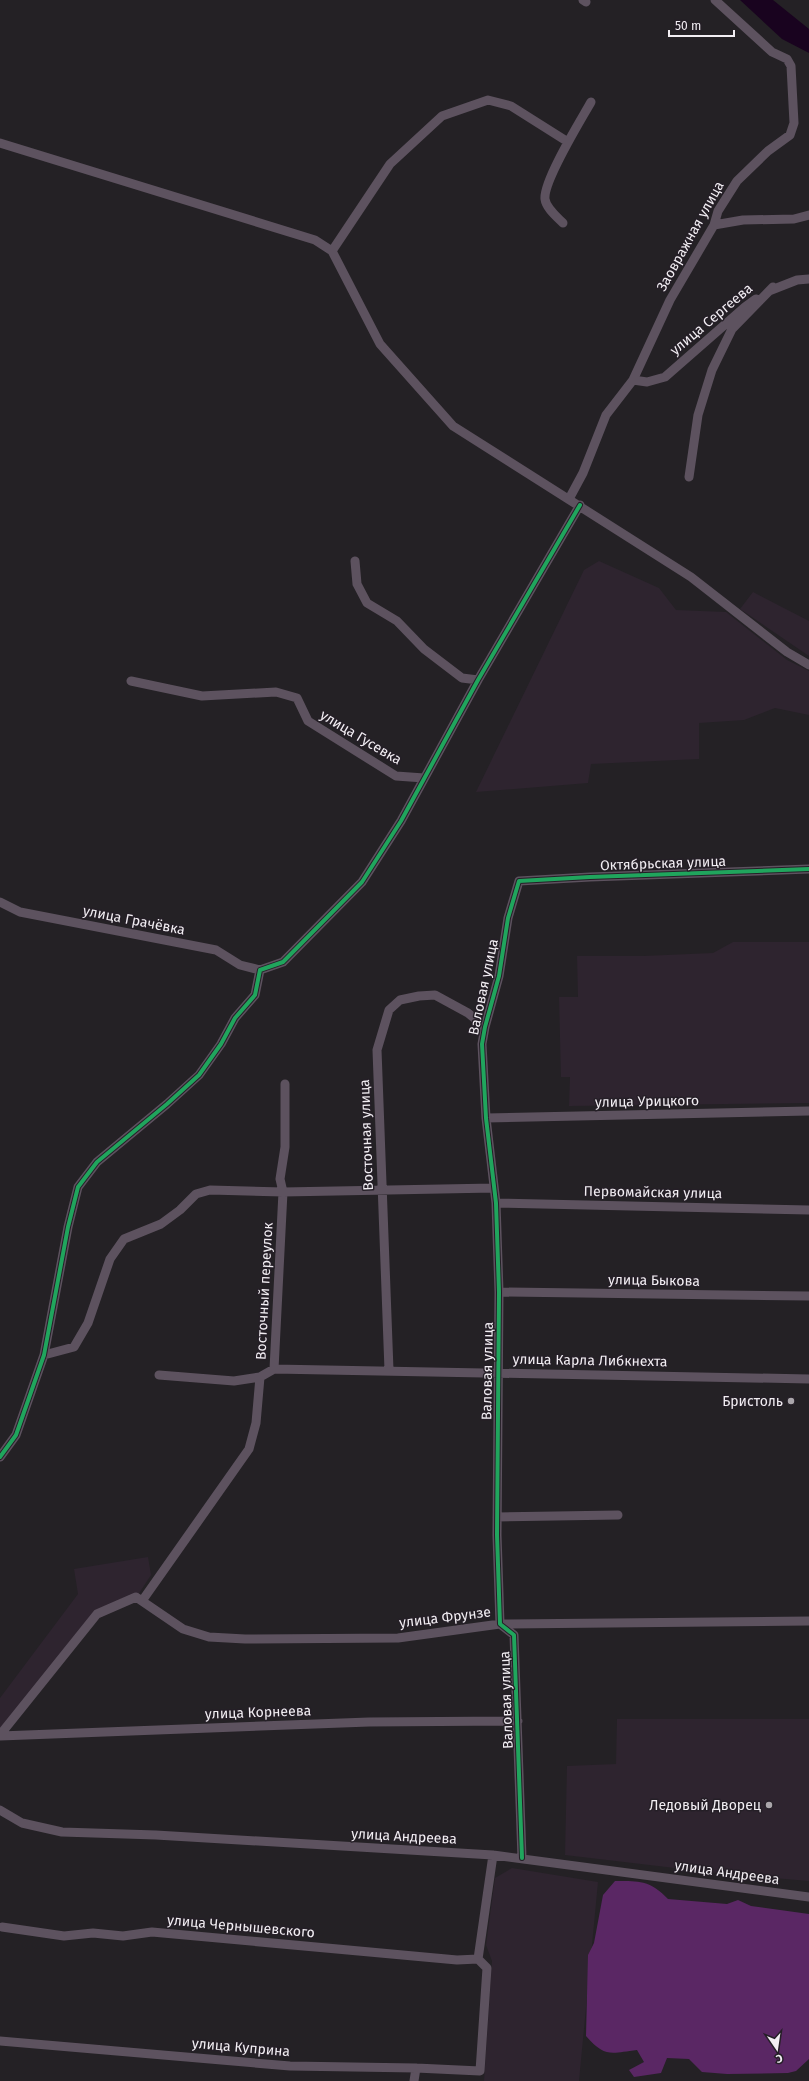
<svg xmlns="http://www.w3.org/2000/svg" width="809" height="2081" font-family="'Fira Sans',sans-serif">
  <style>
    .built { fill: #2e242f }
    .forest { fill: #5a2764 }
    .water { fill: #19031f }
    .lines { fill: none; stroke-linecap: round; stroke-linejoin: round }
    .street { stroke: #5d525f; stroke-width: 9 }
    .cycleway-casing { stroke: #251f27; stroke-width: 6 }
    .cycleway { stroke: #20a55d; stroke-width: 4 }
    .poi-dot { fill: #aaa6ab; stroke: #251f27; stroke-width: 1.5 }
    .labels { text-anchor: middle; stroke-width: 3; stroke-linejoin: round; paint-order: stroke }
    .street-label { font-size: 14px; fill: #f2eef3; stroke: #251f27 }
    .poi-label { font-size: 14px; fill: #f2eef3; stroke: #251f27; text-anchor: end }
  </style>
  <rect width="100%" height="100%" fill="#242125"/>
  <path class="built" d="M599,561L659,588L676,610L726,612L787,660L809,671V715L775,708L744,720L699,723V759L591,764L588,783L476,792L584,570Z
    M753,592L809,621V656L740,609Z
    M733,942H809V1103L569,1106L570,1077H561L559,997H578L577,956H644L713,953Z
    M148,1557L151,1575L134,1601L91,1622L0,1737V1698L78,1594L74,1569Z
    M617,1719H809V1881L717,1873L565,1855L567,1766L616,1764Z
    M512,1868L598,1882L579,2081H484L492,1961L486,1945L495,1878Z"/>
  <path class="forest" d="M615,1881C639,1881 650,1880 668,1899L727,1904L738,1900L751,1906L809,1914V2059L796,2071L788,2073L727,2074L702,2072L689,2059L667,2058L661,2073L634,2077L629,2070L644,2062L637,2050C611,2053 605,2058 586,2036L588,1955L594,1943L603,1895Z"/>
  <path class="water" d="M740,0H773L809,29V53L782,39Z"/>
  <g class="lines">
    <path class="street" d="M583,0L586,2
      M0,143L315,240L332,251L380,344L453,426L691,577L787,652L809,665
      M563,223C557,217 546,208 545,199C543,181 581,120 591,102
      M714,225L743,220L794,219L809,215
      M332,251L390,164L442,116L488,100L511,106L568,142
      M769,291L797,280L809,279
      M633,380L647,382L665,377L745,307L756,299
      M689,477L698,415L712,370L732,329L773,287
      M569,499L583,473L606,415L633,380L670,300L714,225L718,211L737,181L768,151L790,135L794,123L791,66L787,59L772,52L715,0
      M355,561L357,584L367,603L397,621L424,649L462,678L478,680
      M131,681L202,696L276,692L297,698L308,721L396,776L424,778
      M0,902L20,912L216,950L240,965L260,970
      M486,1118L809,1111
      M496,1203L809,1210
      M499,1292L809,1296
      M44,1355L74,1347L88,1323L110,1259L124,1239L161,1224L180,1210L196,1194L210,1190L283,1192L494,1188
      M274,1369L809,1379
      M389,1370L377,1050L389,1010L400,1000L419,996L435,995L468,1013L485,1027
      M159,1375L234,1381L260,1377
      M0,1457L16,1435L44,1355L68,1227L78,1187L97,1162L167,1104L199,1075L221,1044L235,1018L255,995L260,970L283,962L362,882L401,821L478,680L580,505
      M497,1517L618,1515
      M142,1601L249,1449L256,1423L260,1377L274,1369L283,1192L280,1179L285,1147V1084
      M0,1735L97,1614L136,1597L183,1629L209,1637L245,1639L398,1638L500,1624L809,1621
      M0,1736L369,1722L518,1721
      M0,1810L22,1823L62,1832L156,1835L493,1855L809,1897
      M522,1858L514,1635L500,1624L497,1535L499,1292L496,1203L486,1118L482,1044L485,1027L499,976L508,918L519,881L590,877L809,869
      M2,1927L64,1936L93,1933L123,1936L152,1932L457,1960L478,1959
      M0,2041L290,2066L416,2068L480,2071L487,1968L478,1959L493,1855
      M414,2081L416,2068"/>
    <defs>
      <path id="cycleway" d="M0,1457L16,1435L44,1355L68,1227L78,1187L97,1162L167,1104L199,1075L221,1044L235,1018L255,995L260,970L283,962L362,882L401,821L478,680L580,505
        M522,1858L514,1635L500,1624L497,1535L499,1292L496,1203L486,1118L482,1044L485,1027L499,976L508,918L519,881L590,877L809,869"/>
    </defs>
    <use href="#cycleway" class="cycleway-casing"/>
    <use href="#cycleway" class="cycleway"/>
  </g>
  <g class="poi-dot">
    <circle cx="791" cy="1401" r="4"/>
    <circle cx="769" cy="1805" r="4"/>
  </g>
  <g class="labels">
    <g class="street-label">
      <text transform="translate(690 236) rotate(-61)" y="5">Заовражная улица</text>
      <text transform="translate(711 319) rotate(-40)" y="5">улица Сергеева</text>
      <text transform="translate(361 737) rotate(31)" y="5">улица Гусевка</text>
      <text transform="translate(663 863) rotate(-2)" y="5">Октябрьская улица</text>
      <text transform="translate(134 920) rotate(11)" y="5">улица Грачёвка</text>
      <text transform="translate(483 987) rotate(-78)" y="5">Валовая улица</text>
      <text transform="translate(647 1101) rotate(-1)" y="5">улица Урицкого</text>
      <text transform="translate(366 1135) rotate(-92)" y="5">Восточная улица</text>
      <text transform="translate(653 1192) rotate(1)" y="5">Первомайская улица</text>
      <text transform="translate(654 1280) rotate(1)" y="5">улица Быкова</text>
      <text transform="translate(264 1291) rotate(-87)" y="5">Восточный переулок</text>
      <text transform="translate(590 1360) rotate(1)" y="5">улица Карла Либкнехта</text>
      <text transform="translate(487 1371) rotate(-89)" y="5">Валовая улица</text>
      <text transform="translate(445 1617) rotate(-7)" y="5">улица Фрунзе</text>
      <text transform="translate(506 1700) rotate(-92)" y="5">Валовая улица</text>
      <text transform="translate(258 1712) rotate(-2)" y="5">улица Корнеева</text>
      <text transform="translate(404 1836) rotate(3)" y="5">улица Андреева</text>
      <text transform="translate(727 1872) rotate(8)" y="5">улица Андреева</text>
      <text transform="translate(241 1926) rotate(5)" y="5">улица Чернышевского</text>
      <text transform="translate(241 2047) rotate(5)" y="5">улица Куприна</text>
    </g>
    <g class="poi-label">
      <text x="783" y="1406">Бристоль</text>
      <text x="761" y="1810">Ледовый Дворец</text>
    </g>
  </g>
  <g transform="translate(777 2049) rotate(167)" stroke="#251f27" stroke-width="3" paint-order="stroke">
  <path d="M0-3L7 15L0 10L-7 15Z" fill="#f2eef3"/>
  <text y="-6" font-size="11" font-weight="bold" text-anchor="middle" fill="#f2eef3">С</text>
  </g>
  <path d="M669 30v6h65v-6" fill="none" stroke="#f2eef3" stroke-width="2"/>
  <text x="675" y="30" font-size="12" fill="#f2eef3" stroke="#251f27" stroke-width="3" paint-order="stroke">50 m</text>
</svg>
